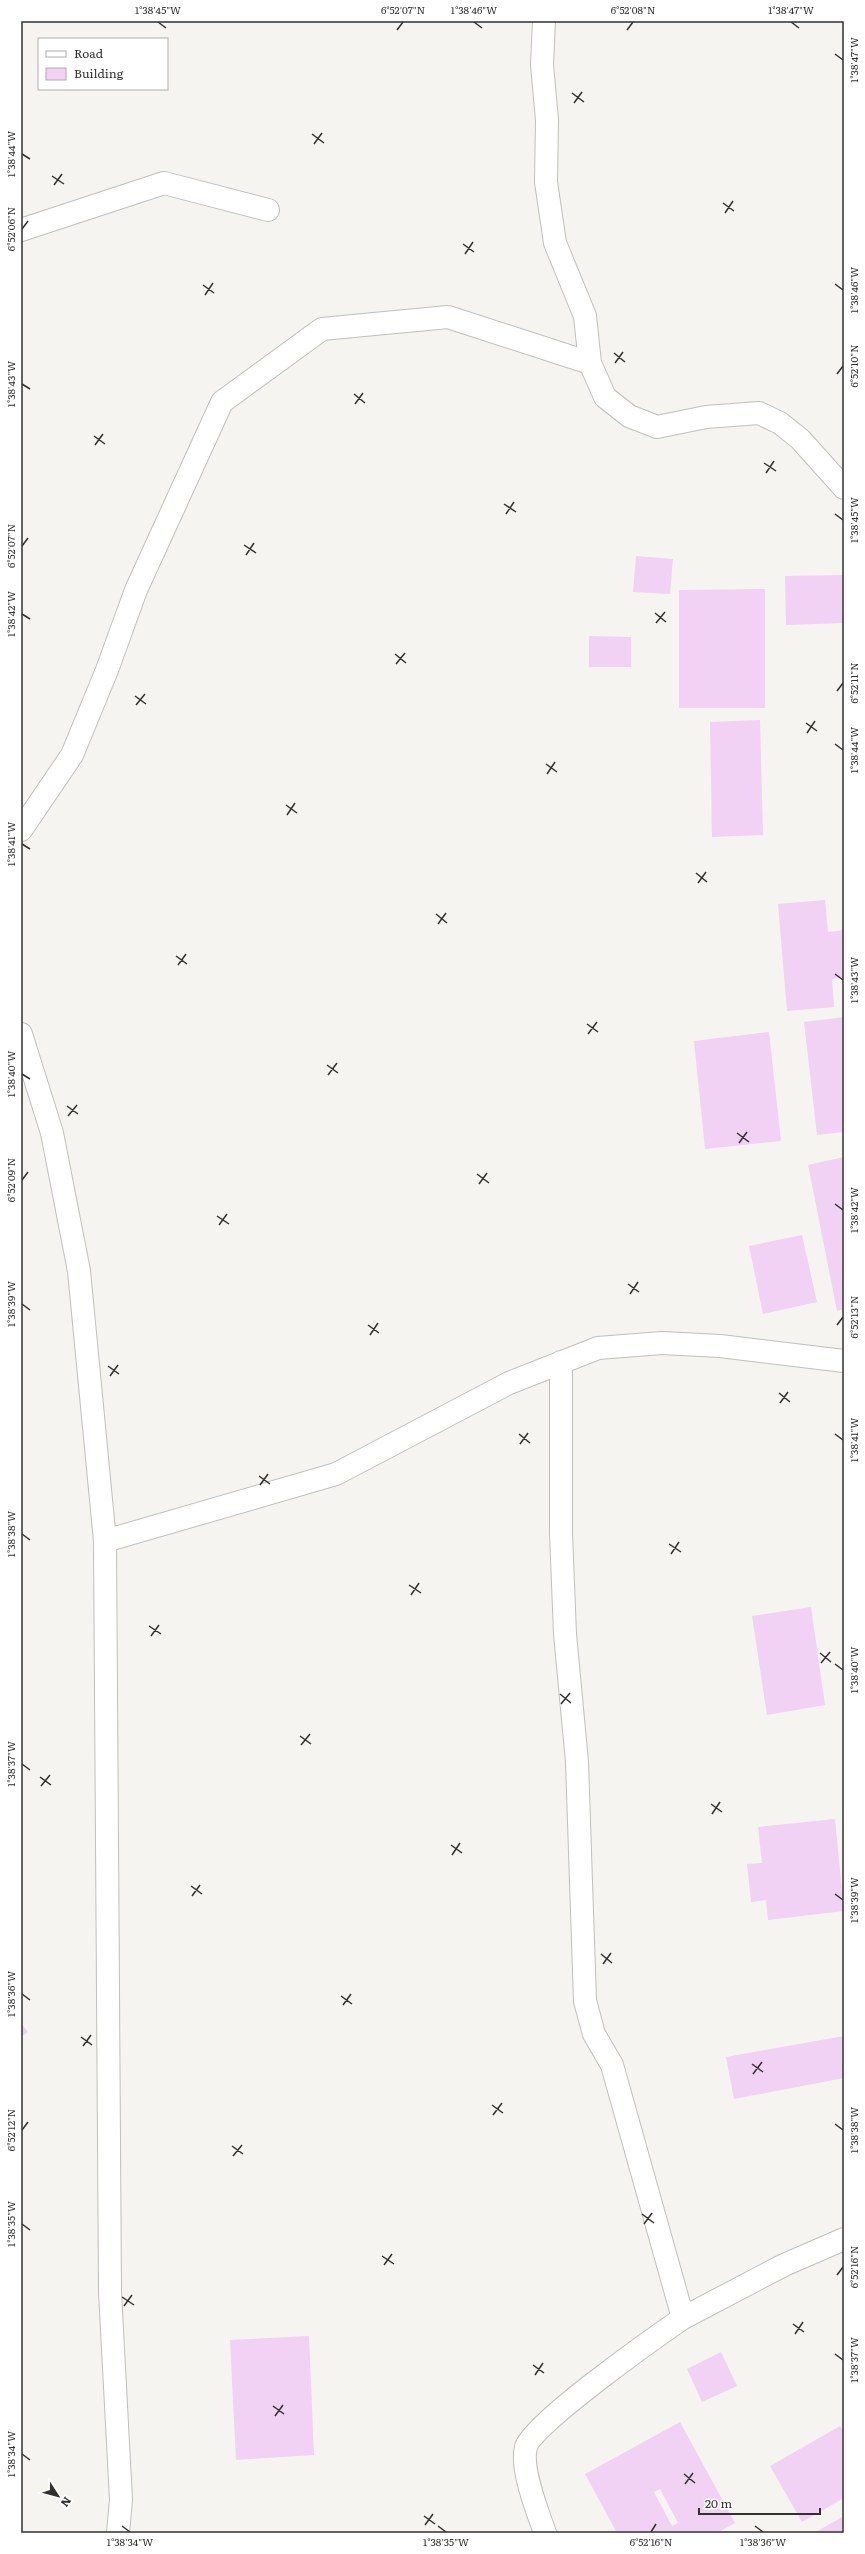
<svg xmlns="http://www.w3.org/2000/svg" width="865" height="2554" font-family="Literata,serif">
  <style>
    .building { fill: #f1d1f4; fill-rule: evenodd }
    .lines { fill: none; stroke-linecap: round; stroke-linejoin: round }
    .minor-casing { stroke: #c0bfbb; stroke-width: 24 }
    .minor { stroke: #fff; stroke-width: 22 }
    .ticks { fill: none; stroke: #323130; stroke-width: 1.5 }
    .neatline { fill: none; stroke: #323130; stroke-width: 1.5 }
    .ticks-label { font-size: 10px; text-anchor: middle; fill: #323130 }
  </style>
  <rect width="100%" height="100%" fill="#f6f4f1"/>
  <path class="building" d="M636,556L673,559L670,594L633,592Z
    M844,575V623L786,625L785,576Z
    M765,589V708H679V590Z
    M589,636L631,637V667H589Z
    M760,720L763,835L712,837L710,722Z
    M825,900L828,932L844,930V977L832,979L834,1007L787,1011L778,904Z
    M844,1017V1132L817,1135L804,1022Z
    M769,1032L781,1141L705,1149L694,1041Z
    M844,1157V1309L837,1311L808,1165Z
    M802,1235L817,1302L763,1314L749,1246Z
    M811,1607L825,1705L767,1715L752,1616Z
    M835,1819L844,1911L768,1920L766,1900L751,1902L747,1864L762,1863L758,1827Z
    M21,2023L28,2032L21,2037Z
    M844,2036V2078L734,2099L726,2057Z
    M309,2336L314,2455L236,2460L230,2340Z
    M721,2352L737,2386L702,2402L687,2369Z
    M680,2422L735,2523L717,2533H617L585,2474ZM660,2489L678,2523L672,2526L654,2492Z
    M840,2426L844,2432V2498L802,2522L770,2466Z
    M844,2516V2533H814Z"/>
  <g class="lines">
    <defs>
      <path id="minor" d="M544,21L542,65L547,120L546,182L555,243L585,316L590,363L605,397L629,416L657,427L706,417L759,413L780,423L800,439L844,488
        M21,230L164,183L268,210
        M21,830L72,755L107,670L136,590L222,402L322,329L448,317L590,363
        M21,1034L52,1133L79,1271L105,1541L110,2292L121,2500L118,2533
        M561,1362V1533L565,1634L577,1762L585,2001L594,2034L612,2065L683,2318L784,2265L844,2239
        M105,1541L336,1474L509,1383L598,1348L662,1343L720,1346L844,1361
        M545,2533C538,2513 520,2468 526,2447C532,2424 657,2336 683,2318"/>
    </defs>
    <use href="#minor" class="minor-casing"/>
    <use href="#minor" class="minor"/>
  </g>
  <path class="ticks" d="M158,22L166,28M474,22L482,28M791,22L799,28M397,30L403,22M627,30L633,22M835,54L843,60M572,93L584,102M574,103L582,92M312,134L324,143M314,144L322,133M22,154L30,159M52,176L64,184M54,185L62,174M723,203L734,211M725,213L733,201M22,229L28,221M463,244L474,252M465,254L473,242M835,284L843,290M203,285L214,293M205,295L213,283M614,353L625,362M615,363L623,352M837,374L843,366M22,384L30,389M354,394L365,403M355,404L363,393M94,436L105,444M95,445L103,434M764,463L776,471M766,473L774,461M504,504L516,512M506,514L514,502M835,514L843,520M244,545L256,553M22,546L28,538M246,555L254,543M655,613L666,622M22,614L30,619M656,623L665,612M395,654L406,663M396,664L405,653M837,691L843,683M135,696L146,704M136,705L145,694M806,723L817,731M807,733L815,721M835,744L843,750M546,764L557,772M547,774L555,762M286,805L297,813M287,815L295,803M22,844L30,849M696,873L707,882M698,883L706,872M436,914L447,923M438,924L446,913M176,956L187,964M178,965L186,954M835,974L843,980M587,1024L598,1032M588,1034L597,1022M327,1065L338,1073M22,1074L30,1079M328,1075L337,1063M67,1106L78,1114M68,1116L77,1105M737,1133L749,1142M739,1143L747,1132M477,1174L489,1183M22,1180L28,1172M479,1184L487,1173M835,1204L843,1210M217,1216L229,1224M219,1225L227,1214M628,1284L639,1292M630,1294L638,1282M22,1304L30,1310M368,1325L379,1333M837,1325L843,1317M370,1335L378,1323M108,1366L119,1374M110,1376L118,1365M779,1393L790,1402M780,1403L788,1392M519,1434L530,1443M835,1434L843,1440M520,1444L528,1433M259,1476L270,1484M260,1485L268,1474M22,1534L30,1540M669,1544L681,1552M671,1554L679,1542M409,1585L421,1593M411,1595L419,1583M149,1626L161,1634M151,1636L159,1625M820,1653L831,1662M821,1663L830,1652M835,1664L843,1670M560,1694L571,1703M561,1704L570,1693M300,1736L311,1744M301,1745L310,1734M22,1764L30,1770M40,1777L51,1785M41,1786L50,1775M711,1804L722,1812M712,1814L720,1802M451,1845L462,1853M452,1855L460,1843M191,1886L202,1894M835,1894L843,1900M192,1896L200,1885M601,1954L612,1963M603,1964L611,1953M22,1994L30,2000M341,1996L352,2004M343,2005L351,1994M81,2037L92,2045M83,2046L91,2035M752,2064L763,2072M753,2074L762,2062M492,2105L503,2113M493,2115L502,2103M835,2124L843,2130M22,2130L28,2122M232,2146L243,2154M233,2156L242,2145M642,2214L654,2223M22,2224L30,2230M644,2224L652,2213M382,2256L394,2264M384,2265L392,2254M837,2275L843,2267M122,2297L134,2305M124,2306L132,2295M793,2324L804,2332M795,2334L803,2322M835,2354L843,2360M533,2365L544,2373M535,2375L543,2363M273,2406L284,2414M275,2416L283,2405M22,2454L30,2460M684,2474L695,2483M685,2484L693,2473M424,2516L435,2524M425,2525L433,2514M122,2526L130,2532M438,2526L446,2532M755,2526L763,2532M651,2532L656,2524"/>
  <rect width="865" height="2554" fill="none" stroke="#ffffff" stroke-width="44"/>
  <rect x="38" y="38" width="130" height="52" fill="#ffffff" stroke="#adadac"/>
  <rect x="46" y="51" width="20" height="6" fill="#ffffff" stroke="#adadac"/>
  <text x="74" y="58" font-size="12" fill="#323130">Road</text>
  <rect x="46" y="68" width="20" height="12" fill="#f1d1f4" stroke="#adadac"/>
  <text x="74" y="78" font-size="12" fill="#323130">Building</text>
  <g transform="translate(58 2496) rotate(126)" stroke="#ffffff" stroke-width="3" paint-order="stroke">
  <path d="M0-3L7 15L0 10L-7 15Z" fill="#323130"/>
  <text y="-6" font-size="11" font-weight="bold" text-anchor="middle" fill="#323130">N</text>
  </g>
  <path d="M699 2508v6h121v-6" fill="none" stroke="#323130" stroke-width="2"/>
  <text x="705" y="2508" font-size="12" fill="#323130" stroke="#ffffff" stroke-width="3" paint-order="stroke">20 m</text>
  <rect x="22" y="22" width="821" height="2510" class="neatline"/>
  <g class="ticks-label">
    <text x="158" y="14">1°38'45"W</text>
    <text x="403" y="14">6°52'07"N</text>
    <text x="474" y="14">1°38'46"W</text>
    <text x="633" y="14">6°52'08"N</text>
    <text x="791" y="14">1°38'47"W</text>
    <text transform="translate(854 60) rotate(-90)" y="4">1°38'47"W</text>
    <text transform="translate(11 154) rotate(-90)" y="4">1°38'44"W</text>
    <text transform="translate(11 229) rotate(-90)" y="4">6°52'06"N</text>
    <text transform="translate(854 290) rotate(-90)" y="4">1°38'46"W</text>
    <text transform="translate(854 366) rotate(-90)" y="4">6°52'10"N</text>
    <text transform="translate(11 384) rotate(-90)" y="4">1°38'43"W</text>
    <text transform="translate(854 520) rotate(-90)" y="4">1°38'45"W</text>
    <text transform="translate(11 546) rotate(-90)" y="4">6°52'07"N</text>
    <text transform="translate(11 614) rotate(-90)" y="4">1°38'42"W</text>
    <text transform="translate(854 683) rotate(-90)" y="4">6°52'11"N</text>
    <text transform="translate(854 750) rotate(-90)" y="4">1°38'44"W</text>
    <text transform="translate(11 844) rotate(-90)" y="4">1°38'41"W</text>
    <text transform="translate(854 980) rotate(-90)" y="4">1°38'43"W</text>
    <text transform="translate(11 1074) rotate(-90)" y="4">1°38'40"W</text>
    <text transform="translate(11 1180) rotate(-90)" y="4">6°52'09"N</text>
    <text transform="translate(854 1210) rotate(-90)" y="4">1°38'42"W</text>
    <text transform="translate(11 1304) rotate(-90)" y="4">1°38'39"W</text>
    <text transform="translate(854 1317) rotate(-90)" y="4">6°52'13"N</text>
    <text transform="translate(854 1440) rotate(-90)" y="4">1°38'41"W</text>
    <text transform="translate(11 1534) rotate(-90)" y="4">1°38'38"W</text>
    <text transform="translate(854 1670) rotate(-90)" y="4">1°38'40"W</text>
    <text transform="translate(11 1764) rotate(-90)" y="4">1°38'37"W</text>
    <text transform="translate(854 1900) rotate(-90)" y="4">1°38'39"W</text>
    <text transform="translate(11 1994) rotate(-90)" y="4">1°38'36"W</text>
    <text transform="translate(11 2130) rotate(-90)" y="4">6°52'12"N</text>
    <text transform="translate(854 2130) rotate(-90)" y="4">1°38'38"W</text>
    <text transform="translate(11 2224) rotate(-90)" y="4">1°38'35"W</text>
    <text transform="translate(854 2267) rotate(-90)" y="4">6°52'16"N</text>
    <text transform="translate(854 2360) rotate(-90)" y="4">1°38'37"W</text>
    <text transform="translate(11 2454) rotate(-90)" y="4">1°38'34"W</text>
    <text x="130" y="2546">1°38'34"W</text>
    <text x="446" y="2546">1°38'35"W</text>
    <text x="651" y="2546">6°52'16"N</text>
    <text x="763" y="2546">1°38'36"W</text>
  </g>
</svg>
